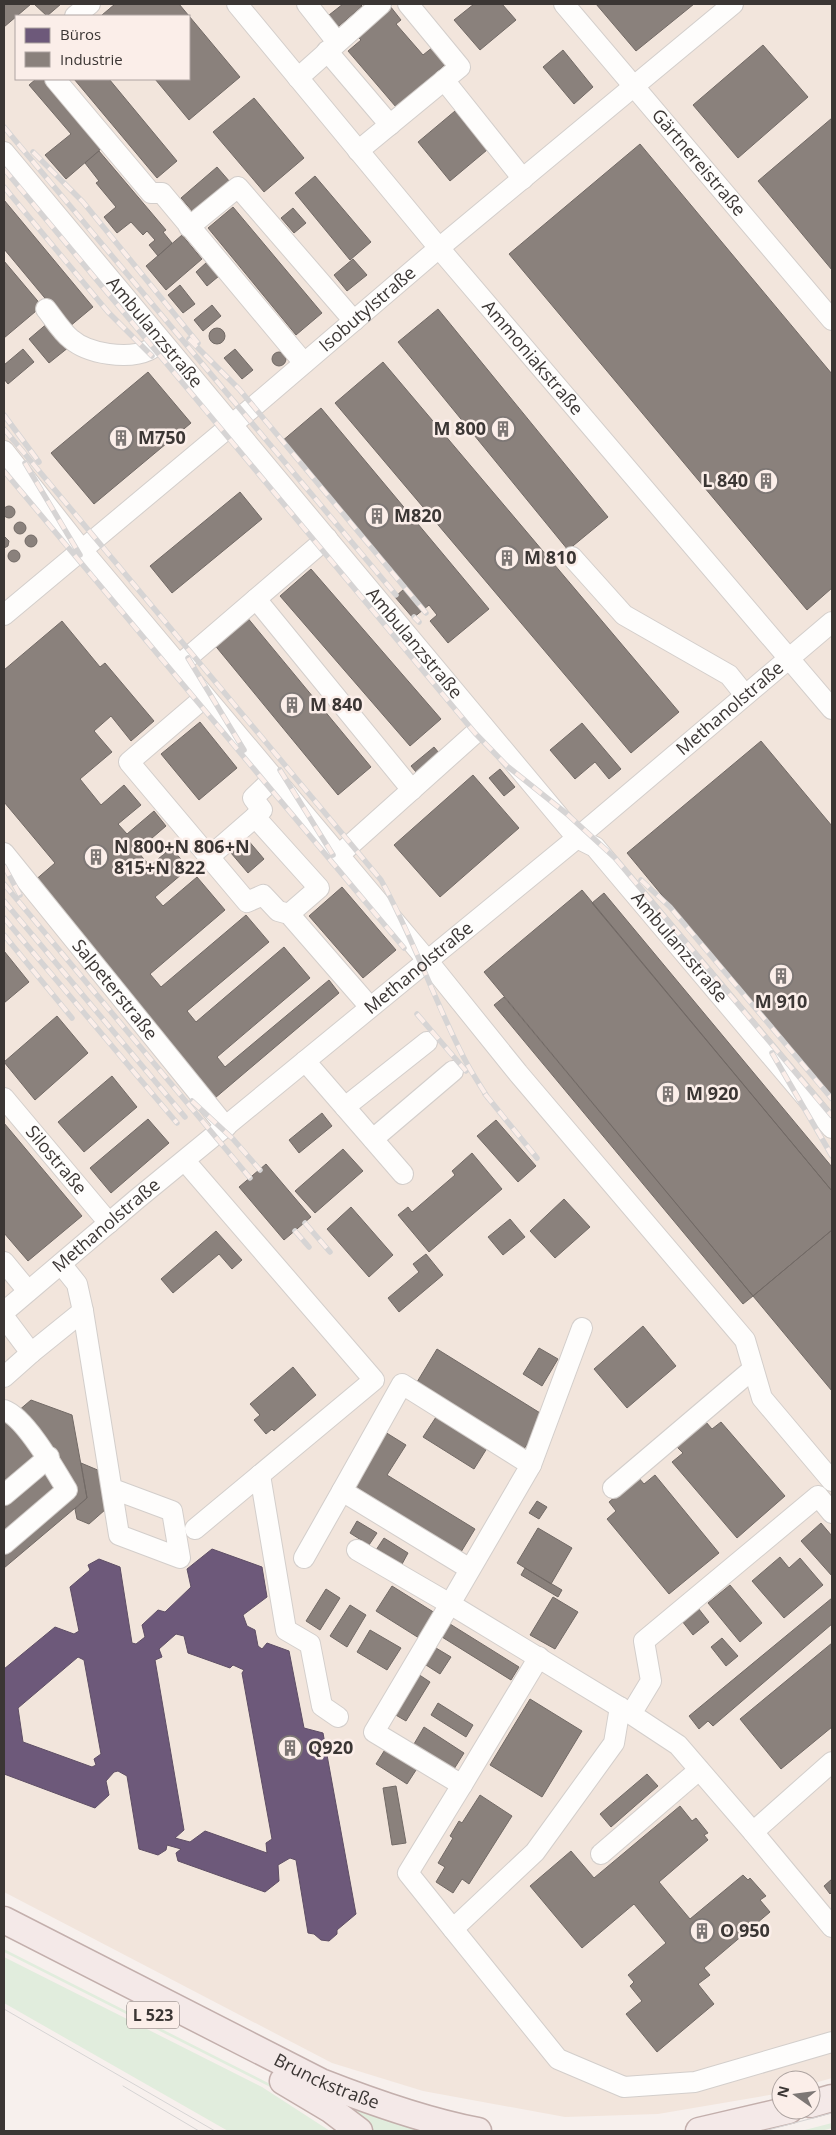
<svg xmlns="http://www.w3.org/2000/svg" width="836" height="2135" font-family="'Open Sans',sans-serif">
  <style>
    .industrial { fill: #f2e5dc; fill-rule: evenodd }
    .green { fill: #e1eddd }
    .offices { fill: #6d597a; stroke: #5e4e65; fill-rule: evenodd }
    .industry { fill: #8a817c; stroke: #726a66 }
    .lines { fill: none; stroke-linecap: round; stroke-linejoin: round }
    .minor-casing { stroke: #d3cecb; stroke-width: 22 }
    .major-casing { stroke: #c3afac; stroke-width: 29 }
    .minor { stroke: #fefdfc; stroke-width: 20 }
    .major { stroke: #f4e9e8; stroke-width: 26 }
    .tram { stroke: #d6d4d4; stroke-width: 1 }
    .rail-casing { stroke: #d6d4d4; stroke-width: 5.5 }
    .rail { stroke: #fbeee9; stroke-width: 4; stroke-dasharray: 11; stroke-linecap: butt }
    .labels { text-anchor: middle; stroke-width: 5; stroke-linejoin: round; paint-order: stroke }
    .shield { fill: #fbeee9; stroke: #756d6a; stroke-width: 1 }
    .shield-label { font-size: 16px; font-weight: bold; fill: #3b3634 }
    .street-label { font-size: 18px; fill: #3b3634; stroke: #fbeee9 }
    .poi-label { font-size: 18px; font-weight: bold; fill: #3b3634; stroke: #fbeee9; text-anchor: start }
  </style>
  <rect width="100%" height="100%" fill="#f7f0ed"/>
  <path class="industrial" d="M4,4H832V2078L811,2084V2080H781V2093L658,2114L565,2117L423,2091L332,2063L4,1892ZM16,16H189V79H16Z"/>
  <path class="green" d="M4,1949L280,2089L346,2131H338L323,2119L278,2091L4,1952Z
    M4,1957L262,2087L330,2131H228L4,2003Z
    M322,2093L443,2131H373Z
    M832,2123V2128L821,2131H801Z"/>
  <path class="offices" d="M212,1549L262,1567L267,1597L243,1615L247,1626L255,1630L258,1646L262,1649L267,1643L289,1651L304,1728L323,1733L356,1914L337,1930V1934L329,1941L321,1940L314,1934L308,1933L296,1860L290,1858L278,1865L279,1881L265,1892L178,1861L176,1853L181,1849L167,1845L166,1850L158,1855L139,1849L127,1776L118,1771L114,1772L106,1781L109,1795L95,1808L4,1774V1669L55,1627L74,1634L79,1631L70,1587L90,1570L88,1565L99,1559L120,1567L132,1643L136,1644L145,1637L142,1625L158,1610L165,1612L191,1587L187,1569ZM176,1634L184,1636L188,1653L230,1668L233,1665L244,1670L242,1673L272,1839L266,1843L267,1853L205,1831L190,1842L175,1838L184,1830L155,1660L162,1657L159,1649ZM78,1657L84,1660L101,1754L94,1759L96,1765L92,1767L23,1742L18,1708Z"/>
  <path class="industry" d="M4,4H31L4,27Z
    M34,4H61L47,16Z
    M115,4H179L240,77L189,120L155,79H189V16H103L102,15Z
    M343,4H360L362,6L338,27L329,15Z
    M474,4H502L516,20L480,50L454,20Z
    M596,4H694L636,51Z
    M390,6L401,20L396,24L423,55L433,47L447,63L396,107L348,51L361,40L356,35Z
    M763,45L808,97L738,158L693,105Z
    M563,50L593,87L574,104L543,67Z
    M36,79H43L102,148L66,179L45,155L71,134L29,85Z
    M74,79H109L177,161L157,178Z
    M254,98L304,158L264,192L213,132Z
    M455,111L487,150L450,181L418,142Z
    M832,118V270L758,181Z
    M640,144L832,374V588L807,610L509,254Z
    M99,151L166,230L163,232L172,243L158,256L149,245L155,240L147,231L143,235L131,222L117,233L104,217L116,207L96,183L99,181L85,163Z
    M217,167L230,182L193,212L181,198Z
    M315,176L371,242L350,260L295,193Z
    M4,200L93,307L69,327L4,249Z
    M233,207L322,313L296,335L208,228Z
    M293,208L306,223L294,233L281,218Z
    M182,235L202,259L166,290L146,266Z
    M353,259L367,275L347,291L334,275Z
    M4,261L42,306L4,338Z
    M207,262L219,276L207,286L196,272Z
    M180,285L195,304L183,313L168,295Z
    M212,305L221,316L203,331L194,320Z
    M438,309L608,517L568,550L398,342Z
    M49,322L69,347L49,363L29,339Z
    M209 336a8 8 0 1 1 16 0a8 8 0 1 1-16 0Z
    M23,349L34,362L8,384L4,379V365Z
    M235,349L253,370L242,379L224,358Z
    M272 359a7 7 0 1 1 14 0a7 7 0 1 1-14 0Z
    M383,362L679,712L631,753L335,403Z
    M148,372L191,423L94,504L51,453Z
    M321,408L489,609L448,643L430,621L437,615L429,605L413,618L395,597L404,589L281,442Z
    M240,492L262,519L172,593L150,566Z
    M3 512a6 6 0 1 1 12 0a6 6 0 1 1-12 0Z
    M14 528a6 6 0 1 1 12 0a6 6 0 1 1-12 0Z
    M25 541a6 6 0 1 1 12 0a6 6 0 1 1-12 0Z
    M4,536L9,541L8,546L4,548Z
    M8 556a6 6 0 1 1 12 0a6 6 0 1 1-12 0Z
    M311,569L441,719L410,746L280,596Z
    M246,616L371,767L338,795L213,643Z
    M62,621L100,667L105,663L154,721L131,741L111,716L94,731L112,752L80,779L101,805L124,785L141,805L118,824L127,834L154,811L166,826L137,851L150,866L171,848L189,868L155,897L163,906L197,877L225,910L150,974L161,987L246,915L269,942L187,1011L196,1022L284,947L310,978L217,1057L225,1067L329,980L339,993L215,1098L33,882L55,863L4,802V670Z
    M200,722L237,768L199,800L161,754Z
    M582,723L621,769L609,779L595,762L575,779L550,750Z
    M761,741L832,826V1100L627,853Z
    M434,747L444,759L421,778L411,766Z
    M500,769L515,787L504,796L489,778Z
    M473,775L519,828L440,897L394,845Z
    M247,839L264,859L248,873L231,853Z
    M342,887L396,950L363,978L309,916Z
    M582,890L832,1191V1230L753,1296L484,972Z
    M604,893L832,1167V1191L592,903Z
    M4,951L29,982L4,1003Z
    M504,997L753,1296L743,1304L494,1005Z
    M57,1016L88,1053L35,1100L4,1062Z
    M112,1076L137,1107L84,1152L58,1122Z
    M322,1113L332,1126L299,1153L289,1140Z
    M148,1119L169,1143L111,1193L90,1168Z
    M496,1120L536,1166L518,1182L477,1136Z
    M4,1123L82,1216L28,1261L4,1233Z
    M343,1149L363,1171L315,1213L295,1191Z
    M472,1153L502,1189L429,1252L398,1215L408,1207L412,1212L455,1175L452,1171Z
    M266,1164L311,1217L284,1240L239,1187Z
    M564,1199L590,1227L555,1258L530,1231Z
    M351,1207L393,1255L369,1277L327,1229Z
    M510,1219L525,1237L503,1255L488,1237Z
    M832,1230V1391L753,1296Z
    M216,1231L242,1260L232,1269L219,1254L173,1293L161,1279Z
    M426,1254L443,1275L399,1312L388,1298L419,1272L413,1264Z
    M643,1326L676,1366L627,1408L594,1369Z
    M539,1348L558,1359L542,1386L523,1374Z
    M437,1349L545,1416L524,1449L417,1382Z
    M293,1367L316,1395L274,1431L272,1429L266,1434L254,1420L260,1415L250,1404Z
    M31,1400L72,1415L87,1498L4,1568V1423Z
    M438,1414L489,1445L474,1469L423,1437Z
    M706,1422L712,1429L721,1422L785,1496L737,1538L672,1462L683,1453L677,1447Z
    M385,1432L406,1445L387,1475L475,1529L461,1552L353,1485Z
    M81,1463L100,1471L106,1509L89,1524L77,1519L75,1509L87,1498Z
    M655,1475L719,1553L669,1594L607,1519L616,1511L609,1502L638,1477L644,1484Z
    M537,1501L547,1507L539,1519L529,1513Z
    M357,1521L377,1533L369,1545L350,1533Z
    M821,1523L832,1536V1576L801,1541Z
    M538,1528L572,1548L551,1584L517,1563Z
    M384,1538L408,1553L401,1566L376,1550Z
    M780,1557L789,1568L800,1558L823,1585L784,1618L752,1581Z
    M525,1568L562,1590L558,1597L521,1575Z
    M730,1585L762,1623L740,1642L708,1603Z
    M392,1586L435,1613L419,1638L376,1611Z
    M326,1589L340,1598L320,1630L306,1621Z
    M553,1597L578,1612L555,1649L530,1635Z
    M832,1598V1624L713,1726L708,1721L699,1729L689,1716Z
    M350,1605L366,1615L347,1647L330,1636Z
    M698,1608L709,1622L693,1635L682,1621Z
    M450,1624L519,1667L511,1680L442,1637Z
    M370,1630L401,1648L387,1670L357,1652Z
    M722,1638L738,1656L726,1666L711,1647Z
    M832,1643V1727L781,1769L740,1719Z
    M436,1648L451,1657L440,1674L426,1665Z
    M418,1674L430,1682L406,1721L394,1714Z
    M530,1699L582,1731L542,1797L490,1765Z
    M438,1703L473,1725L466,1737L431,1715Z
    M424,1727L464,1753L454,1769L414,1744Z
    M386,1748L418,1767L407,1784L376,1764Z
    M647,1774L658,1786L611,1827L600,1814Z
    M396,1786L406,1843L392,1845L383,1788Z
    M480,1795L512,1816L469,1884L462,1879L453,1893L436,1882L445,1867L438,1863L453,1838L450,1836L459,1821L462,1823Z
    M680,1806L692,1821L696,1818L708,1833L704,1835L708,1840L659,1882L690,1919L743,1875L748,1880L750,1878L766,1896L760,1900L770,1912L704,1968L710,1975L698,1984L714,2004L657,2052L626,2014L642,2001L630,1986L634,1982L628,1975L666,1943L634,1904L582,1948L530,1886L571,1851L594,1878Z
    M832,1879V1892L830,1894L824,1886Z"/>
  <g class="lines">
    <defs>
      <g id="minor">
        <path id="s1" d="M237,4L439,248L832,709"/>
        <path d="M307,4L337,42"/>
        <path id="s2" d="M564,4L832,320"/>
        <path d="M75,16L90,4"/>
        <path d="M327,51L390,125"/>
        <path d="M298,78L381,4"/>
        <path d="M55,79L151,193H162L304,363"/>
        <path d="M444,80L523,179"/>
        <path d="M358,151L460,67L408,4"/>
        <path id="s3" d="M4,152L577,838L595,847L832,1128"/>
        <path d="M189,227L238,187L354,321"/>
        <path d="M46,309C54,319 61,331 71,339C88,354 128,360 149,350C154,348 157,344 161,341"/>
        <path d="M4,451L82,550L427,960L518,1073L745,1340L762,1398L832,1481"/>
        <path d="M572,557L624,615L729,675L745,695"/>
        <path d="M256,599L412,790"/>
        <path id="s4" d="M4,615L253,407L439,248L733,4"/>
        <path d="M179,665L327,538"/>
        <path d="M205,697L129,762L247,902L263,895L278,911L289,914L370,1007"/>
        <path d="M274,778L253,798L262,810L255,817L319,888L289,914"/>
        <path id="s5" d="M4,853L226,1127"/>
        <path d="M339,855L483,726"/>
        <path d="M209,857L255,817"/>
        <path d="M305,1061L403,1174"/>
        <path id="s6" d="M4,1098L109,1223"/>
        <path d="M345,1107L427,1042"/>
        <path d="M373,1139L453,1071"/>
        <path d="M185,1161L374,1380L195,1529"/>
        <path d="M4,1262L28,1291"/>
        <path d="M83,1311L119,1535L180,1558L172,1511L113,1489"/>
        <path id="s7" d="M4,1312L137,1199L577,838L832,622"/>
        <path d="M4,1317L31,1353L83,1311L77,1284L61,1264"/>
        <path d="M4,1377L31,1353"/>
        <path d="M4,1410C25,1417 55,1470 67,1490L4,1544"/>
        <path d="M531,1465L582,1328"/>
        <path d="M260,1475L286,1630L310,1644L322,1706L338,1717"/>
        <path d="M613,1488L753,1369"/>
        <path d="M4,1495L49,1457"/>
        <path d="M357,1550L450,1604L374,1732L462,1785L539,1657"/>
        <path d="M304,1558L342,1491"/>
        <path d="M470,1569L342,1491L402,1384L531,1465L450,1604L631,1714"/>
        <path d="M832,1762L753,1832L832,1927"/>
        <path d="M462,1785L408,1873L453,1929L535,1852L614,1743L620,1707"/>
        <path d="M753,1832L678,1745L631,1714L651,1681L644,1641L818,1496L832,1513"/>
        <path d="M601,1854L699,1770"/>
        <path d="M453,1929L558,2059L624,2087L695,2082L832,2042"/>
      </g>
      <g id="major">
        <path id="s8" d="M4,1920L321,2082C372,2102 425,2121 478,2131"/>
        <path d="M283,2081L330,2109L359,2131"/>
        <path d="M811,2104L832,2098"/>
        <path d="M699,2131L789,2110"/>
      </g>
    </defs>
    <use href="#minor" class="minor-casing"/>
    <use href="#major" class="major-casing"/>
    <use href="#minor" class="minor"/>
    <use href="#major" class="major"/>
    <path class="tram" d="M4,2009L215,2131
      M123,2086L199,2131
      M764,2131L832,2113"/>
    <defs>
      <path id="rail" d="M4,127L396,595
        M33,152L83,202L198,343
        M4,169L475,733L507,766L567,814L615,858L832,1116
        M4,187L108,312L152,356
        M189,339L239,389L426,613
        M4,415L39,462
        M4,429L381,880C413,937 434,1000 464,1058C471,1072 480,1085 488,1098
        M25,463L80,555
        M4,471L404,948
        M414,617L419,622
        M188,658L244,750
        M280,770L333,855
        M4,866L20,895
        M641,880L670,907L832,1099
        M4,884L250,1178
        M4,901L185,1117
        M4,918L177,1123
        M4,935L72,1018
        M417,1014L466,1071
        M772,1053L832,1156
        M485,1094L537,1158
        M192,1101L233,1139L260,1170
        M305,1223L330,1252
        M295,1231L309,1247"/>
    </defs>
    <use href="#rail" class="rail-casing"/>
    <use href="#rail" class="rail"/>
  </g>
  <defs>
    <symbol id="building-ring" viewBox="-11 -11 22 22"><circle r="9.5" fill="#fbeee9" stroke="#7d7775" stroke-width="1.5"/><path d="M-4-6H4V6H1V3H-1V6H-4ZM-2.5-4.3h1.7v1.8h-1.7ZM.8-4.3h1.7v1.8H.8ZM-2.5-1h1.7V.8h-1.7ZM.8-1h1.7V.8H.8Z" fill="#7d7775"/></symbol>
  </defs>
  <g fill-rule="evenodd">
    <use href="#building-ring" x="489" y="415" width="28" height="28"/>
    <use href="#building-ring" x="107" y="424" width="28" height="28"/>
    <use href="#building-ring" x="752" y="467" width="28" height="28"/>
    <use href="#building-ring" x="363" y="502" width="28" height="28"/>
    <use href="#building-ring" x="493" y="544" width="28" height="28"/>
    <use href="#building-ring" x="278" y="691" width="28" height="28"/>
    <use href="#building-ring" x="82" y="843" width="28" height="28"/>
    <use href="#building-ring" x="767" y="962" width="28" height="28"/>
    <use href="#building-ring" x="654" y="1080" width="28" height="28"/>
    <use href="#building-ring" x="276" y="1734" width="28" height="28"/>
    <use href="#building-ring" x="688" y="1917" width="28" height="28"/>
  </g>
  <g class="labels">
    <rect class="shield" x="127" y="2001.5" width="52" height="27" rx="4"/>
    <g class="shield-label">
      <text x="153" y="2021">L 523</text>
    </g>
    <g class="street-label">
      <text dy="6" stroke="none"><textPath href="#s2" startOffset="208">Gärtnereistraße</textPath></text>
      <text dy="6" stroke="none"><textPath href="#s4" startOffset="475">Isobutylstraße</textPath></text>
      <text dy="6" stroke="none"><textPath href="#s3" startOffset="235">Ambulanzstraße</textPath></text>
      <text dy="6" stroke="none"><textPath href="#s1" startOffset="461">Ammoniakstraße</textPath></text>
      <text dy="6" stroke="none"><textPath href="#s3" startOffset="640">Ambulanzstraße</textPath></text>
      <text dy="6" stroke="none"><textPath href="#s7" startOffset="944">Methanolstraße</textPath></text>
      <text dy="6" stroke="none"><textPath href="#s3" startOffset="1045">Ambulanzstraße</textPath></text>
      <text dy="6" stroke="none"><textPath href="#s7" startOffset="539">Methanolstraße</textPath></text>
      <text dy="6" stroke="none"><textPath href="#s5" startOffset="176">Salpeterstraße</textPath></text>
      <text dy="6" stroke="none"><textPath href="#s6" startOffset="81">Silostraße</textPath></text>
      <text dy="6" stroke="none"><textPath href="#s7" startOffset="134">Methanolstraße</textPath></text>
      <text dy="6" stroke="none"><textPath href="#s8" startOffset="361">Brunckstraße</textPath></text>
    </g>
    <g class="poi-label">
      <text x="486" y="435" text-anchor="end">M 800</text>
      <text x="138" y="444">M750</text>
      <text x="748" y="487" text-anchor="end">L 840</text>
      <text x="394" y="522">M820</text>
      <text x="524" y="564">M 810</text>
      <text x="310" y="711">M 840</text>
      <text x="114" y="853">N 800+N 806+N<tspan x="114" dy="21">815+N 822</tspan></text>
      <text x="781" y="1008" text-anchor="middle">M 910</text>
      <text x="686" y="1100">M 920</text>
      <text x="308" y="1754">Q920</text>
      <text x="720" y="1937">O 950</text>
    </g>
  </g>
  <rect width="836" height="2135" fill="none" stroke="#3b3634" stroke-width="10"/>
  <rect x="15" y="15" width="175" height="65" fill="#fbeee9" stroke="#aea4a1"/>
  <rect x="25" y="28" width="25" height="15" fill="#6d597a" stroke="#aea4a1"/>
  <text x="60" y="40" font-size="15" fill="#3b3634">Büros</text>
  <rect x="25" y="52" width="25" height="15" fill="#8a817c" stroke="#aea4a1"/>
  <text x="60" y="65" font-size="15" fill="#3b3634">Industrie</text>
  <g transform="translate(796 2095) rotate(284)"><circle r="24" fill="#fbeee9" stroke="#aea4a1"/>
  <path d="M0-4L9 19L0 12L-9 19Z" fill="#7d7775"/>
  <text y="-8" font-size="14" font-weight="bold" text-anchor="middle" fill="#3b3634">N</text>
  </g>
</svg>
